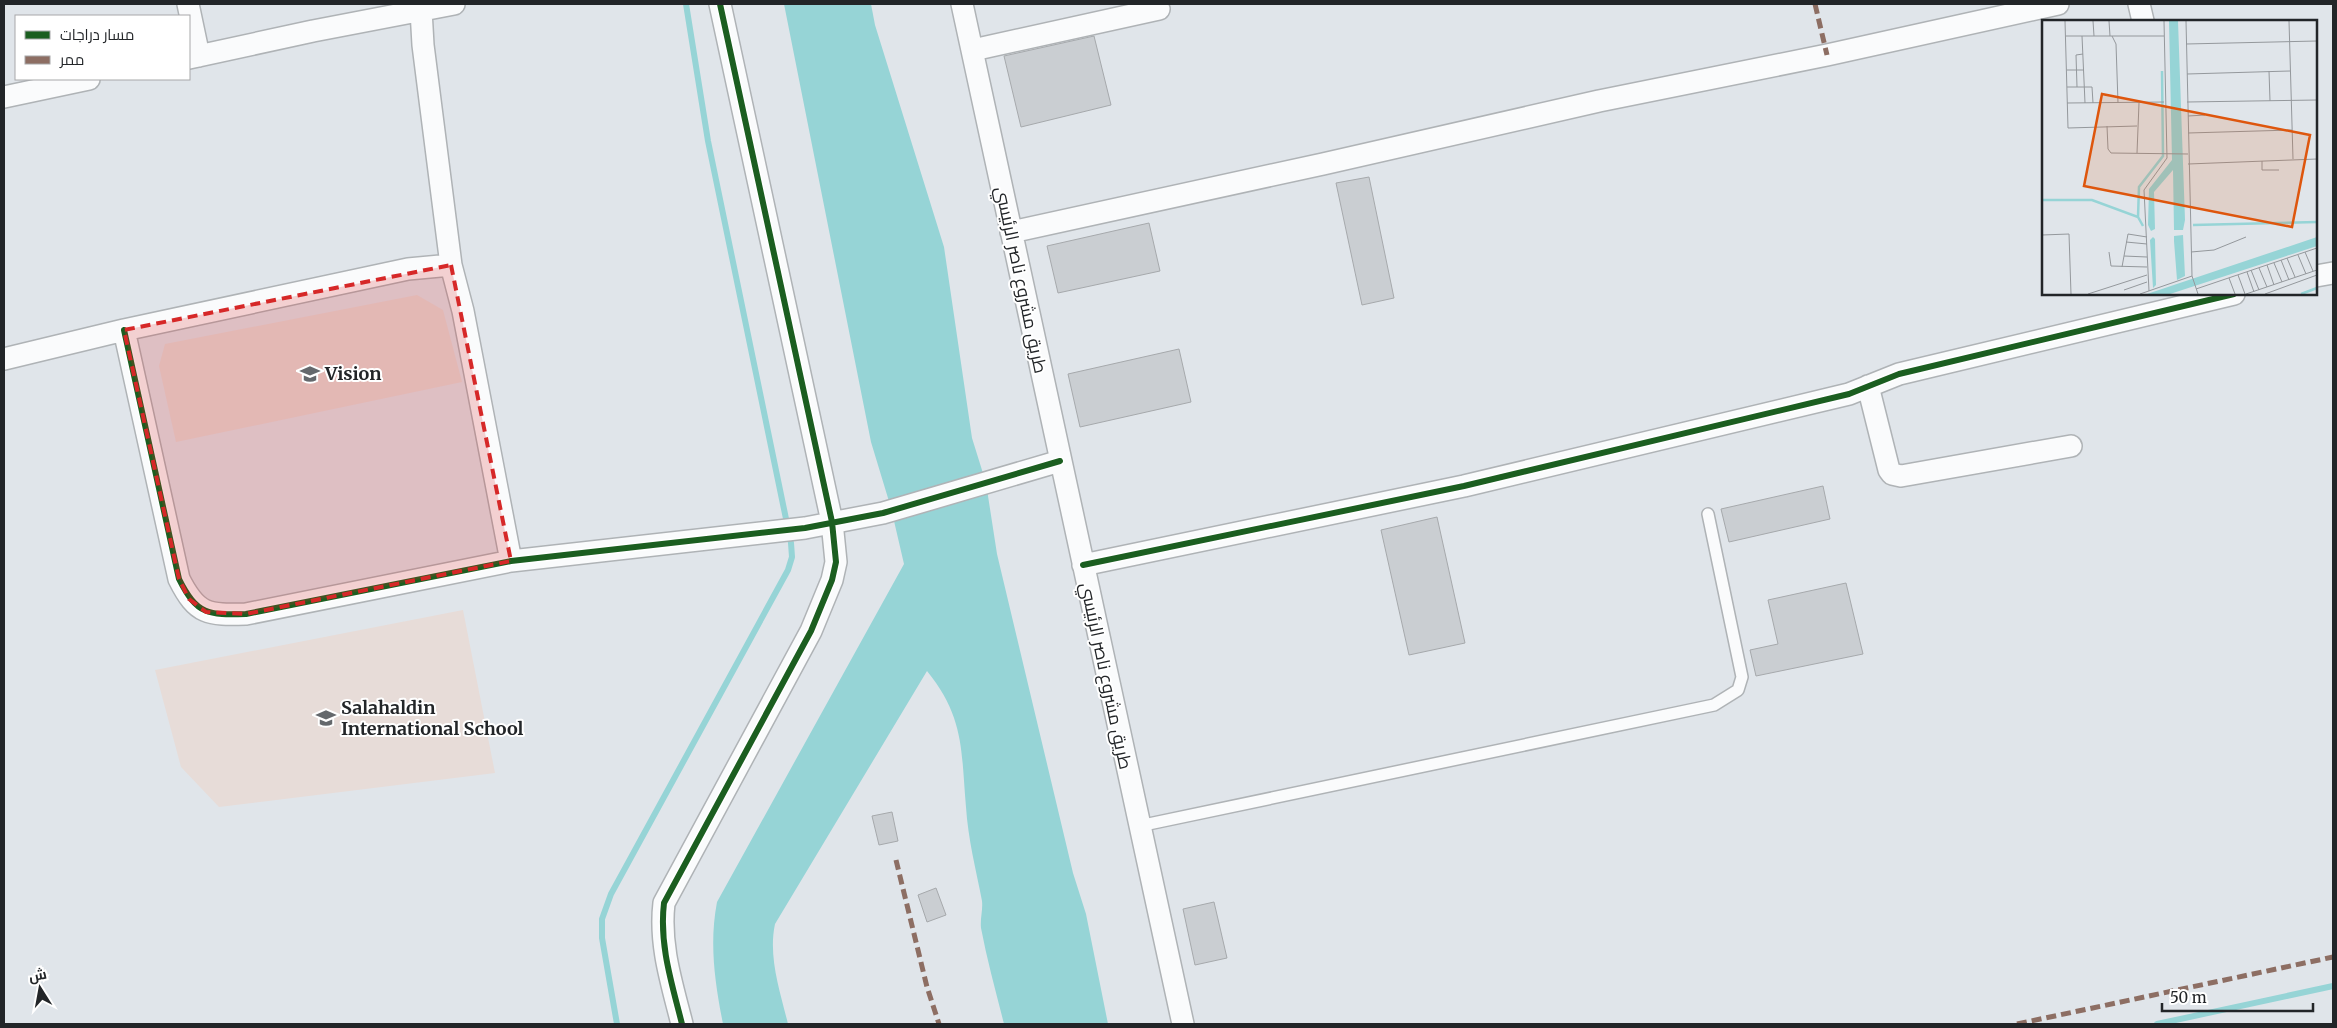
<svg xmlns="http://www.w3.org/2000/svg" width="2337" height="1028" font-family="Merriweather,Cairo,serif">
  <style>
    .education { fill: #e7dcd8 }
    .water { fill: #96d4d6 }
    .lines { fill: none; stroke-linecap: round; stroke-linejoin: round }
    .stream { stroke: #96d4d6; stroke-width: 6 }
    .building { fill: #caced2; stroke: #a6a9ac }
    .lane-casing { stroke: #afb3b6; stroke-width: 14 }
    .street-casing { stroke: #afb3b6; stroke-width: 24 }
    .lane { stroke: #fafbfc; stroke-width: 11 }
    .street { stroke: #fafbfc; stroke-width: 21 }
    .quiet { stroke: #8d6e63; stroke-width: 5; stroke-dasharray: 10 5; stroke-linecap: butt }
    .cycleway-casing { stroke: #fff; stroke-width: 9 }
    .cycleway { stroke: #1b5e20; stroke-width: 6 }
    .marked { fill: #d62828; fill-opacity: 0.2; stroke: #d62828; stroke-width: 4; stroke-dasharray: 10 6; stroke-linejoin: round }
    .labels { text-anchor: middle; stroke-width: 4; stroke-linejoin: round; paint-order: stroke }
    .street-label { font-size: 18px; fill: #222528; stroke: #fff }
    .poi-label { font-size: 18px; font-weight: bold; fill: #222528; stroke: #fff; text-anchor: start }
    .inset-river { fill: none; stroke: #96d4d6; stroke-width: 2.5 }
    .inset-road { fill: none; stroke: #94989c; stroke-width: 1 }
    .view { fill: #de560d; fill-opacity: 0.15; stroke: #de560d; stroke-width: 2.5 }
    .inset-edge { fill: none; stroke: #222528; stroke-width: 2.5 }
  </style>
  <rect width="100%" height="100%" fill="#e0e5ea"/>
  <path class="education" d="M417,295L443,310L462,382L176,442L159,366L165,344Z
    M463,610L495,773L219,807L181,767L155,670Z"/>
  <path class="water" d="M784,4H871L875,25L944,247L972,438L986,483L997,554L1073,873L1086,914L1108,1024H1004C996,992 987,960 981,928C980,919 983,910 982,901C976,870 968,839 966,807C961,751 965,718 927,671L775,924C768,957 780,991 788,1024H723C715,983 709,944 717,902L904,564L891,508L871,442Z"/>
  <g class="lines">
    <path class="stream" d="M617,1024L602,938V919L611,894L788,570L792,557L791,543L708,141L686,4
      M2157,1024L2333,986"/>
  </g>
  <path class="building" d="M1094,36L1111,105L1021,127L1004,56Z
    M1369,177L1394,298L1362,305L1336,183Z
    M1149,223L1160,271L1058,293L1047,246Z
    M1179,349L1191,402L1080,427L1068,374Z
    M1823,486L1830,519L1729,542L1721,509Z
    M1437,517L1465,643L1409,655L1381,530Z
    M1846,583L1863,654L1756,676L1750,650L1778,644L1768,600Z
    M892,812L898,841L879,845L872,816Z
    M936,888L946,915L927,922L918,895Z
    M1214,902L1227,958L1195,965L1183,909Z"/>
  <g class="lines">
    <defs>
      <path id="lane" d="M1139,826L1714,705L1738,690L1742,677L1708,514"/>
      <path id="street" d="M188,4L199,56
        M962,4L1183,1024
        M2139,4L2143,21
        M421,10L423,45L451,265L463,311L511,561
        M973,50L1159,9
        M189,58L313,31L454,4
        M4,97L89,79
        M1011,232L1323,164L1599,101L1827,55L2058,4
        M2316,276L2333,273
        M124,330L179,579C197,615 208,615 246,614L511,561L805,528L883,513L1060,461
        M4,359L124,330L408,269L451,265
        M1868,386L1889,470L1892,474L1901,476L2071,446
        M1083,565L1464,486L1849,394L1899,374L2234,294
        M682,1024C672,984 659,945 664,903L811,631L832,580L836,562L832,522L720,4"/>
    </defs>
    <use href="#lane" class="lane-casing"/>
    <use href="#street" class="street-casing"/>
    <use href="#lane" class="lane"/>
    <use href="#street" class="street"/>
    <path class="quiet" d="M1815,4L1827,55
      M896,860L927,987L939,1024
      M2017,1024L2333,957"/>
    <defs>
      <path id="cycleway" d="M124,330L179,579C197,615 208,615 246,614L511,561L805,528L883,513L1060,461
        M1083,565L1464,486L1849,394L1899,374L2234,294
        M682,1024C672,984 659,945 664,903L811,631L832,580L836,562L832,522L720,4"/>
    </defs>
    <use href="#cycleway" class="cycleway-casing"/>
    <use href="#cycleway" class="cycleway"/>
  </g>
  <path class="marked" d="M451,265L511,561L246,614L206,612L189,599L179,579L124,330Z"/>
  <defs>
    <symbol id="school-bare" viewBox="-9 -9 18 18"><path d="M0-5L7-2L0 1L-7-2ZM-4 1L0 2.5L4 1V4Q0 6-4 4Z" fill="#64686c" stroke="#fff" stroke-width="2.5" paint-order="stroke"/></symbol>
  </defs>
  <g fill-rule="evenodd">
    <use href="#school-bare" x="296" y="360" width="28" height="28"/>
    <use href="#school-bare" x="312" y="704" width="28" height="28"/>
  </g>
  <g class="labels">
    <g class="street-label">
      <text transform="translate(1021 280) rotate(78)" y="6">طريق مشروع ناصر الرئيسي</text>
      <text transform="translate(1106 676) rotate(78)" y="6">طريق مشروع ناصر الرئيسي</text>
    </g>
    <g class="poi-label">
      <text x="325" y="380">Vision</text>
      <text x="341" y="714">Salahaldin<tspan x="341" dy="21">International School</tspan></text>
    </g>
  </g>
  <g transform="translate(2042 20)">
    <rect width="275" height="275" fill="#e0e5ea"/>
    <path d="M127,1H136L143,200L141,210H132L131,150L112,172L113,209L109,211L106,205L107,169L130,140ZM141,215L143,256L135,260L132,221V216ZM111,217L113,219L114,265L111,268L108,220ZM275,217V226L128,274H105Z" fill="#96d4d6"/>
    <path class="inset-river" d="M0,180H50L96,197L101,206M96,197L97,167L121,136L120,51M151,205L275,202M259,274L275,268"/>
    <path class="inset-road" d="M23,1L26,108L95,106M51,1L52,16M67,1L68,16M144,1L150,256M247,1L251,139M24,16H122M40,16L43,83M70,16L74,24L76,83M144,24L275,21M25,50H42M227,51L228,81M145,54L248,51M25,67H50L51,83M35,67L34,35L41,34M145,82L275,80M25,83L122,82M146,96L163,95M65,106L66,129L69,133L146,134M146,113L250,110M95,133L97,83M220,141V150H237M146,144L275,139M0,215L27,214L29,274M84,222L105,224M67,232L69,246L105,247M149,232L172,230L204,217M263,232L271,251M256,235L264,254M82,236L105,237M245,238L253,257M239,240L247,260M232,243L240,262M225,245L232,265M80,247L86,214L105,217M217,248L225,267M209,250L217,270M205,252L212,272M196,255L203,274M187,258L193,274M154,269L275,228M82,270L105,262M107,271L102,170L125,138L122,1M46,274L105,255M98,274L150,256L156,274M204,274L275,250M223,274L275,255"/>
    <path class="view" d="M60,74L268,115L250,207L42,166Z"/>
    <rect width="275" height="275" class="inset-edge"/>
  </g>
  <rect width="2337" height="1028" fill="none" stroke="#222528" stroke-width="10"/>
  <rect x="15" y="15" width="175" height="65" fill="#ffffff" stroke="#a7a8a9"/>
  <rect x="25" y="31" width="25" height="8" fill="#1b5e20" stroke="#a7a8a9"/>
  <text x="60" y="40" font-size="15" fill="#222528">مسار دراجات</text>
  <rect x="25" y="56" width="25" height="8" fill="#8d6e63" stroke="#a7a8a9"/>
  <text x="60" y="65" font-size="15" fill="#222528">ممر</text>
  <g transform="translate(40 988) rotate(349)" stroke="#ffffff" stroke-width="4" paint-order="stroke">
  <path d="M0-4L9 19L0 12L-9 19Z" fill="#222528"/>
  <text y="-8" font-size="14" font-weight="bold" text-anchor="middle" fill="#222528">ش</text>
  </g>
  <path d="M2162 1003v8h151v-8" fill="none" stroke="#222528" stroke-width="2.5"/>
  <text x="2170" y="1003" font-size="15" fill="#222528" stroke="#ffffff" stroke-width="4" paint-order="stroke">50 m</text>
</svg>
